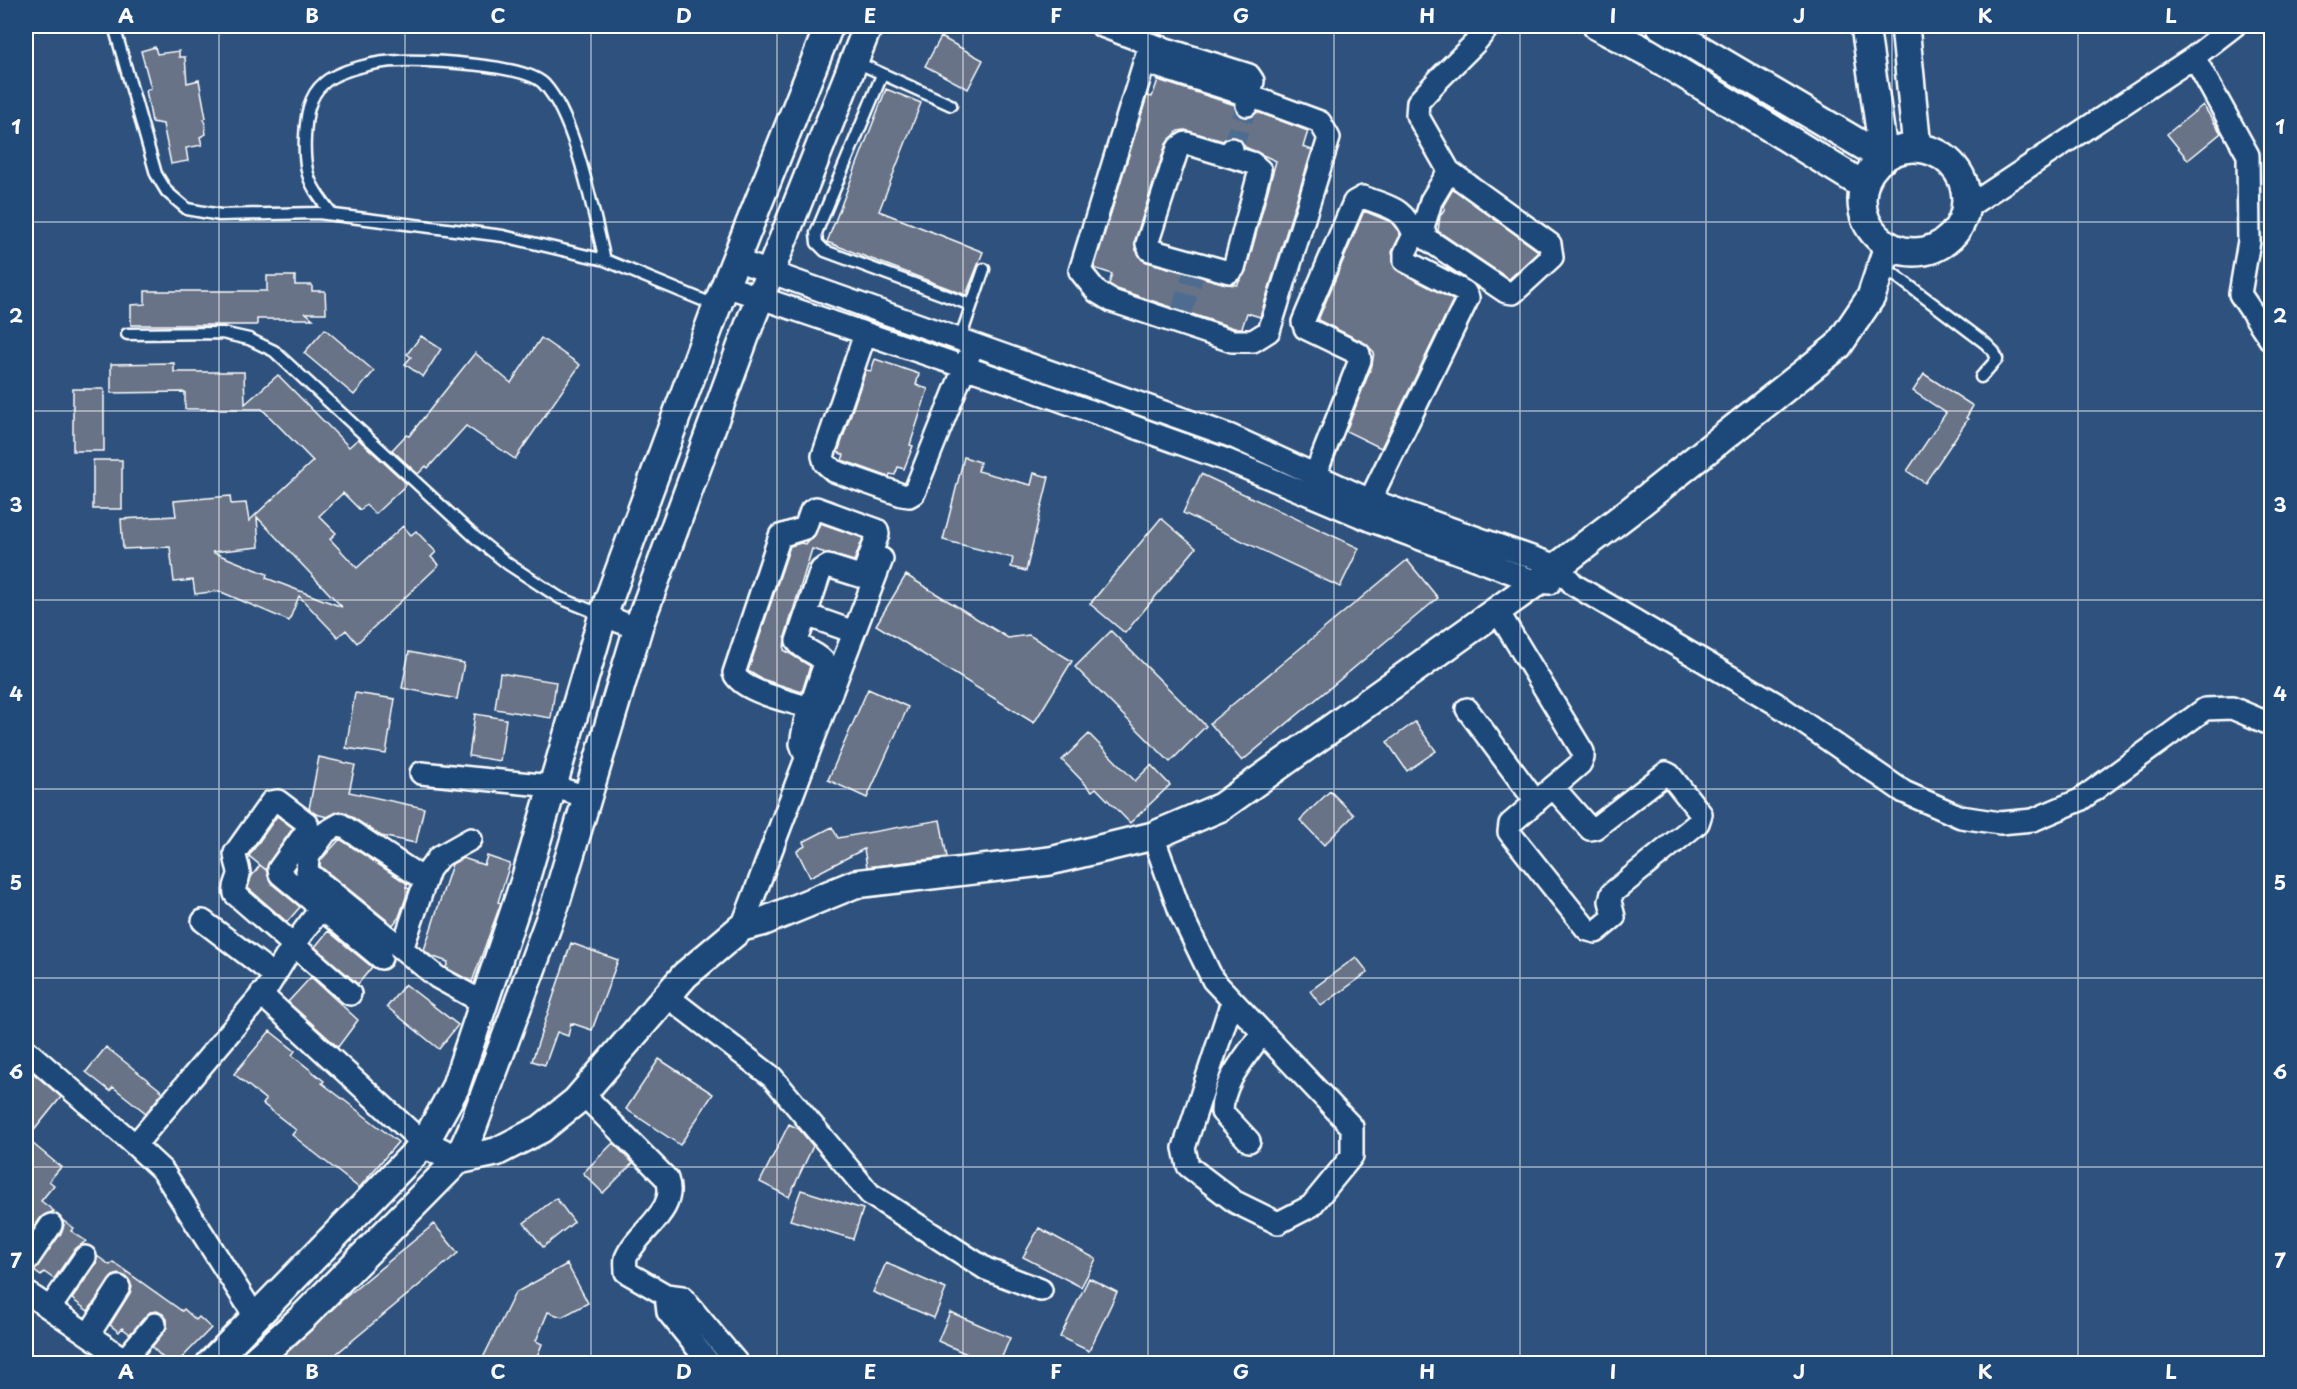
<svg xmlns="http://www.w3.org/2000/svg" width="2297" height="1389" font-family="'Playpen Sans',sans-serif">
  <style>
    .building { fill: #687387; stroke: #fff; stroke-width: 1.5; fill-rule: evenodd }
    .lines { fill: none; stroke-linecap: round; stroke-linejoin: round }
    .minor-tunnel { stroke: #4d6c90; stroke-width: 21; stroke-dasharray: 21 10; stroke-linecap: butt }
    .service-casing { stroke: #fff; stroke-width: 15 }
    .minor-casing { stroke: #fff; stroke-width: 26 }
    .tertiary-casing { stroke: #fff; stroke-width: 32 }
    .service { stroke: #1f4a7a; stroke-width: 10 }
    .minor { stroke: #1f4a7a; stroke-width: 21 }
    .tertiary { stroke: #1f4a7a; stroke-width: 27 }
    .grid { fill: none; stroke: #fff; stroke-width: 1.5; stroke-opacity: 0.55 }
    .neatline { fill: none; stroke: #fff; stroke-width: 2 }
    .grid-label { font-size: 20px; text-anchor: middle; font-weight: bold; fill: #fff }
  </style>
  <rect width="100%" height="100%" fill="#2e527d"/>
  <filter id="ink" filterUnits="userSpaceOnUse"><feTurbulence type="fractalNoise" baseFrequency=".0167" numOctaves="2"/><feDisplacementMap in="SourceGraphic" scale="12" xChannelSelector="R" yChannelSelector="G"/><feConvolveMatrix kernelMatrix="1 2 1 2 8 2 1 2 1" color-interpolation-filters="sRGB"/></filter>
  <g filter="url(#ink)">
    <path class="building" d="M941,37L983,60L968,89L925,66Z
      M155,47L157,54L179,51V57H185L187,83L199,80L206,118L204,119L206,134L200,137L202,145L186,148L188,161L171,164L163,124L152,122L146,90L151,88L141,51Z
      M1158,80L1235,105L1237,113L1242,117H1250L1257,112L1308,131L1303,147L1312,150L1260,317L1247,313L1242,328H1234L1117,289L1109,284L1112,274L1094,268L1147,96L1152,97ZM1185,130L1223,141L1230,136L1236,137L1242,141L1245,147L1276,161L1246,271L1237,285L1226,284L1147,262L1142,260L1136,250L1135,240L1166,144L1178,131Z
      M886,89L921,103L879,211L983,252L966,295L827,242Z
      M2203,105L2221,133L2188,160L2167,134Z
      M1453,189L1538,251V252L1509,279L1438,231L1440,216L1445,208L1443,206Z
      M1364,211L1391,222L1399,232L1400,235L1392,252L1395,268L1453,300L1381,448L1346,431L1372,365L1374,352L1365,343L1318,320Z
      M267,276H295V285H312V291H325L326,313H306L313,319H257V325H131V305L145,304V291H267Z
      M325,329L374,371L354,395L304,353Z
      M421,336L441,349L423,377L405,364L411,357L407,354Z
      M541,338L580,365L515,459L466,426L428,468L426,466L418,474L392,450L406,435L409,436L475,353L511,383Z
      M875,359L919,374L916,385L928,389L910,445L913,446L904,469L898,467L895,475L890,474L889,477L842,460L844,455L838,452L866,370L871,371Z
      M174,363V372H244L245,404L278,375L349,447L358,439L407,484L375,514L366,505L360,510L343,493L319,516L336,533L330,539L357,568L403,526L411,535L416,531L436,552L431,557L439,565L357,643L346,630L338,637L299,596L289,621L219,591L195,594L193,580L174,582L170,547L123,549L121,519L176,516L174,501L230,496L231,504L246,503L249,521L313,461L262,409H185V392L111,393V364ZM257,517L342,607L266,578L267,574L212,552L259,547Z
      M1924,374L1973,406L1966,418L1968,419L1925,483L1907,471L1946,413L1913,391Z
      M73,389H104V451H73Z
      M964,457L980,462L978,471L1031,485L1034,473L1049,477L1026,571L1011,567L1013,558L943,540Z
      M93,460H122V509H93Z
      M1201,474L1359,548L1340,587L1183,513Z
      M1161,518L1196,548L1125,633L1090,604Z
      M820,523L863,538L854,561L812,549L785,637L784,650L810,666L802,692L762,679L748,671L790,546L801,543L805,544L807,541L814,537Z
      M1407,560L1438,598L1242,761L1210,723Z
      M906,575L1008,638L1029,635L1072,661L1034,723L876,625Z
      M1111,631L1206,726L1170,762L1075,667Z
      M409,652L464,663L457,699L402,688Z
      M500,673L556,682L551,718L495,709Z
      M868,689L908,707L867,798L828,780Z
      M355,693L395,699L386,754L346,748Z
      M475,714L506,719L500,761L469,756Z
      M1415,722L1436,751L1407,771L1387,742Z
      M1089,734L1135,781L1151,765L1170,785L1130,823L1096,788L1092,791L1062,760Z
      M319,757L355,765L349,792L424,808L416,843L381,836L346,813L340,811L327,817L316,814L309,809Z
      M1330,791L1354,815L1324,845L1300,820Z
      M277,816L293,828L269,862L266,870L249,856Z
      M940,820L947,857L867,867L864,849L810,877L797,851L805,846L803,842L832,827L838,838Z
      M340,839L408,884L406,887L409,889L399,917L393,925L320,866V861Z
      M487,856L510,864L498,902L501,903L472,982L446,968L448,962L431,956L424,950L452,864L463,858L484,865Z
      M260,865L266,870L272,884L300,907L287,922L248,888L251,877Z
      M328,931L372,967L358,984L315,947Z
      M571,943L618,960L592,1030L571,1023L568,1036L557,1032L545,1065L532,1061Z
      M1356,957L1368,972L1321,1006L1310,991Z
      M311,977L358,1020L338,1047L288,1002Z
      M405,984L458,1025L439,1049L387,1007Z
      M270,1031L295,1051L292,1055L324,1081L322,1083L398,1142L359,1188L292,1135L296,1130L263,1104L266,1100L234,1074Z
      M106,1047L163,1092L146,1113L113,1087L110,1091L86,1072Z
      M659,1059L713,1094L680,1145L626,1109Z
      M26,1067L61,1097L27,1139L61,1167L49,1181L54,1185L41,1201L54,1211L41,1217L26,1240Z
      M789,1124L799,1129L813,1146L789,1197L760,1182Z
      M613,1143L633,1163L603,1193L583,1173Z
      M801,1190L863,1209L853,1239L790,1220Z
      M556,1198L574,1222L543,1247L524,1223Z
      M62,1220L74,1228L71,1231L86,1241L74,1250L54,1279L44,1272L41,1276L34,1271L62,1232L64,1225Z
      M434,1224L458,1253L324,1364H275L341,1301Z
      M1039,1228L1096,1259L1081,1287L1023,1257Z
      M97,1256L110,1265L113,1262L182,1311L184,1309L196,1320L199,1317L211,1328L176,1364H169L152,1347L167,1327V1319L163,1314L157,1311L150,1312L130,1334L122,1328L119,1332L110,1325L130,1293L132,1287L126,1277L119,1274L113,1276L88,1311L72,1299L96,1264Z
      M886,1263L946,1289L934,1318L873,1292Z
      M567,1264L588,1303L562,1317L548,1312L536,1341L542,1344L534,1364H480L515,1293Z
      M1089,1278L1117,1292L1089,1351L1060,1337Z
      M950,1312L1010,1338L999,1364H989L938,1341Z"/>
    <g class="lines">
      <path class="minor-tunnel" d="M1232,149L1247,105
        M1181,314L1195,268"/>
      <defs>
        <path id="service" d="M114,26L156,174L167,192L187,209L220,215L318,213L503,236L605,260L717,306
          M854,61L951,105
          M882,75L816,233L817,243L825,251L971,305
          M333,215C310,187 303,174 305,137C306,118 308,96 324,83C338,70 379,61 398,61C427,60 525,64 544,84C576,118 593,213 605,260
          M1883,266L1985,343L1994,352L1997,359L1981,377
          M127,334L222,333L249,339L274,351L476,538L508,564L560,598L602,615
          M960,339L984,269"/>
        <path id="minor" d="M1102,26L1150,44L1249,75L1253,81L1250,96L1320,122L1329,138L1269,331L1253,341H1232L1112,301L1097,292L1080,271L1150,44
          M2194,57L2248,155L2249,241L2240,294L2272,342
          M1144,62L1250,96L1247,105
          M1229,156L1186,143L1178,148L1147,244L1150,250L1229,272L1234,268L1260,170L1252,163L1229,156L1232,149
          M1449,171L1431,201L1423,228L1427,239L1506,292L1513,293L1552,257L1550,244L1449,171L1417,115L1418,102L1438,80L1475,43L1489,26
          M1966,208L2194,57L2234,26
          M736,260L1231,436L1370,500L1557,566L1574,585L1775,703L1904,792L1961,817L2000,823L2033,820L2080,800L2205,709L2232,708L2265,722H2272
          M726,286L1029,389L1229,461L1372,521L1537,582L1550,583
          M865,334L823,456L825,463L834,471L902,495L909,496L914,493L969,356
          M1310,488L1360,360L1359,354L1305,328L1303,322L1354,202L1363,197C1388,207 1404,207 1414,235L1405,253V261L1465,292L1468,298L1370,500
          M1497,610L1583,752V758L1580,764L1510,824L1509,832L1585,927L1588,930L1596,932L1614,917L1610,901L1612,893L1698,823L1701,814L1670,775L1666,773L1595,828L1590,829L1553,787
          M603,615L638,629
          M806,615L854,632
          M1467,709L1536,802
          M806,758L801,744L805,722L825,663C818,652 804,652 797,641L821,570L828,566L860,576L864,572L878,534L877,530L816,508L811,511L805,528L780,536L734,673C742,692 790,701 810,708
          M421,773L552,786L587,797
          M1153,836L1181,914L1213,980L1352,1127V1156L1311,1206L1278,1223L1235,1202L1188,1166L1184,1148L1232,1001
          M425,880L340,824L326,832L308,857L307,872L437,977L484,1003
          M203,921L274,975
          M742,927L882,559
          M402,949L429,870L439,857L471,839
          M261,994L424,1144
          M350,994L235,894C233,885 238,882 239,874C239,867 235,861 235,853L271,802L278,801L307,823L308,829L279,869L280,874L381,958
          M667,996L772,1077L870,1194L986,1269L1041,1290
          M26,1050L135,1145L267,988L294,944L321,908
          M582,1093L667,1179C679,1211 637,1231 626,1258C625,1262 626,1267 626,1272L666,1295L682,1297L738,1364
          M1249,1141L1222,1112C1222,1082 1246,1057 1262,1033
          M135,1145L163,1171L256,1318
          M26,1262L51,1225
          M26,1292L131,1364
          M666,1295L668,1312L710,1364
          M50,1308L85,1257
          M89,1334L119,1287
          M125,1359L155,1324"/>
        <path id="tertiary" d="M1597,26L1649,53L1863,185
          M1661,26L1884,158
          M1865,26L1884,158
          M1905,26L1917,148
          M1862 200a52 52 0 1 1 104 0a52 52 0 1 1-104 0Z
          M424,1144L458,1160L496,1152L541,1129L576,1101L685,975L742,927L762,922L855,884L1050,861L1153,836L1221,807L1537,582L1629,512L1838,346L1871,297L1888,246
          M210,1364L424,1144L455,1088L525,880L603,615L717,306L829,26
          M251,1364L302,1318L458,1160L472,1129L555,905L639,625L751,320L868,26"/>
      </defs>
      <use href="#service" class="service-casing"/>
      <use href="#minor" class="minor-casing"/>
      <use href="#tertiary" class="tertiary-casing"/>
      <use href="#service" class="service"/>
      <use href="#minor" class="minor"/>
      <use href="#tertiary" class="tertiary"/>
    </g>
  </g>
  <path class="grid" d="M219,26V1364M405,26V1364M591,26V1364M777,26V1364M963,26V1364M1148,26V1364M1334,26V1364M1520,26V1364M1706,26V1364M1892,26V1364M2078,26V1364M26,222H2272M26,411H2272M26,600H2272M26,789H2272M26,978H2272M26,1167H2272"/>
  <rect width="2297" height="1389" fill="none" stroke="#1f4a7a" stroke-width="66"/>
  <rect x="33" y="33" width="2231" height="1323" class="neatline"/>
  <g class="grid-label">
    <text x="126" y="23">A</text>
    <text x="312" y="23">B</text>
    <text x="498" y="23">C</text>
    <text x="684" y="23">D</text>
    <text x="870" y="23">E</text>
    <text x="1056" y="23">F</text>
    <text x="1241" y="23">G</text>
    <text x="1427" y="23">H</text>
    <text x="1613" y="23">I</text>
    <text x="1799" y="23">J</text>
    <text x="1985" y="23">K</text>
    <text x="2171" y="23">L</text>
    <text x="16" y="134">1</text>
    <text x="2280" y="134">1</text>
    <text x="16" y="323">2</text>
    <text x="2280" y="323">2</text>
    <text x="16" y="512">3</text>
    <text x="2280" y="512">3</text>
    <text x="16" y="701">4</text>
    <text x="2280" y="701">4</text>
    <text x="16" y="890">5</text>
    <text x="2280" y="890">5</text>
    <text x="16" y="1079">6</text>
    <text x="2280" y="1079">6</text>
    <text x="16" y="1268">7</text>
    <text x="2280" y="1268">7</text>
    <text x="126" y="1379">A</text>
    <text x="312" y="1379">B</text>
    <text x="498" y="1379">C</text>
    <text x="684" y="1379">D</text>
    <text x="870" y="1379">E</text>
    <text x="1056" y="1379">F</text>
    <text x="1241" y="1379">G</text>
    <text x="1427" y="1379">H</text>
    <text x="1613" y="1379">I</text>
    <text x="1799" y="1379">J</text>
    <text x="1985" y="1379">K</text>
    <text x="2171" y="1379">L</text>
  </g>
</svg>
